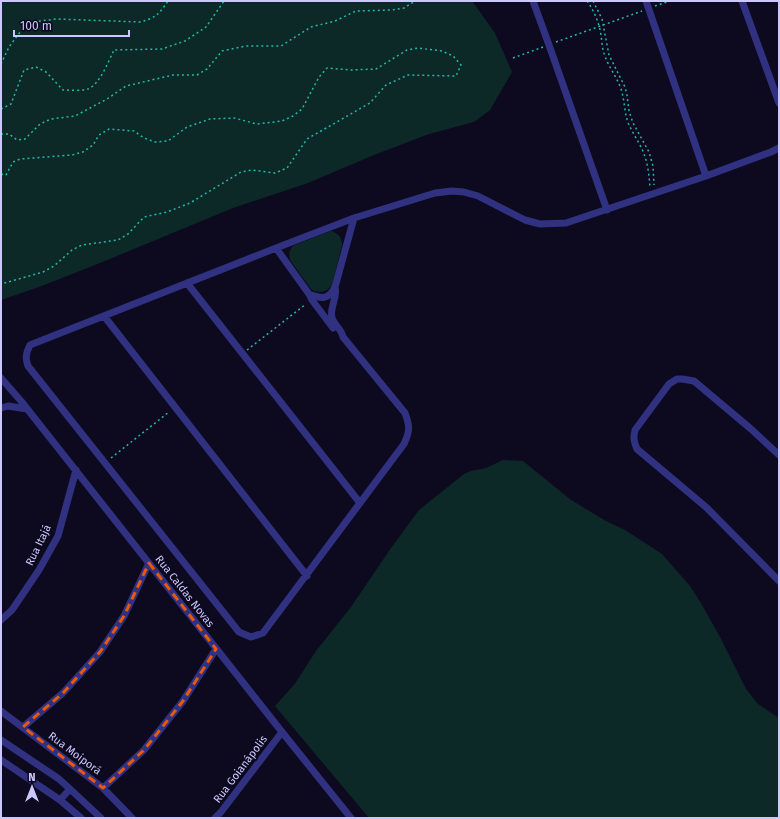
<svg xmlns="http://www.w3.org/2000/svg" width="780" height="819" font-family="'Fira Sans',sans-serif">
  <style>
    .green { fill: #0d2927 }
    .lines { fill: none; stroke-linecap: round; stroke-linejoin: round }
    .path { stroke: #22b8aa; stroke-width: 1.5; stroke-dasharray: 2 3; stroke-linecap: butt }
    .minor { stroke: #313182; stroke-width: 7 }
    .marked { fill: none; stroke: #e8590c; stroke-width: 3; stroke-dasharray: 8 5; stroke-linejoin: round }
    .labels { text-anchor: middle; stroke-width: 4; stroke-linejoin: round; paint-order: stroke }
    .street-label { font-size: 11px; fill: #ccc8ff; stroke: #0d0a1f }
  </style>
  <rect width="100%" height="100%" fill="#0d0a1f"/>
  <path class="green" d="M1,1H472L495,33L512,72L490,110L474,122L429,134L374,155L308,183L233,208L100,263L39,287L1,300Z
    M331,231C338,233 342,237 342,245L332,285L327,290L321,292L314,291L311,289L290,260L289,253L292,247L295,245L328,232Z
    M503,460L523,461L571,500L606,521L625,530L662,554L690,586L701,603L721,639L746,689L758,704L779,718V818H369L275,706L294,685L316,651L351,607L391,548L419,510L464,474L471,471L486,468Z"/>
  <g class="lines">
    <path class="path" d="M587,1C594,11 599,22 601,35C602,42 602,49 605,56C609,68 617,77 621,89C625,101 624,113 629,125C633,133 638,141 642,149C648,162 649,175 650,188
      M593,1L602,19L609,55L625,87L627,95L629,111L633,123L649,152L653,166L654,185
      M655,6L670,1
      M556,42L642,11
      M513,58L543,47
      M1,64L9,47L23,28L32,22L56,19L141,22C157,17 159,14 168,1
      M1,109L11,104L24,70L36,67L46,72L63,90C68,90 84,91 88,89C100,84 108,62 114,50L162,49L185,41L206,27L224,1
      M1,134H9L17,140L25,139L40,124L51,119L75,116L107,99L126,86L173,75H197L207,69L222,51L246,46H281L311,27L335,21L356,11L392,10L404,8L415,1
      M1,174L6,175L13,162L20,159L72,155L83,152L93,145L99,135L109,129L134,131L144,138L155,142L168,141L187,127L210,119L234,118L257,124L282,121L293,116L302,109L319,77L327,68L351,70L376,69L407,50L418,48L442,51L453,56L461,65L456,76L408,75L386,85L370,103L307,139L287,168L275,173L252,170L241,172L190,203L167,212L144,217L128,234L118,240L82,245L72,250L54,266L43,272L1,284
      M247,350L306,304
      M111,458L169,412"/>
    <path class="minor" d="M533,1L549,45L607,210
      M646,1L706,176
      M742,1L779,103
      M276,248L309,294L312,300L333,328
      M187,283L360,503
      M335,287C338,298 329,308 332,318C335,326 342,330 343,337L405,413C410,426 410,431 404,444L263,633L251,637L239,632L28,366C25,358 26,353 30,345L276,248L354,218L435,193L452,191L464,192L478,196L525,220L540,224L566,223L706,176L771,152L779,148
      M309,294C321,299 329,300 335,287L354,218
      M104,316L307,576
      M1,378L21,401L282,732L351,818
      M1,408L8,406L27,409
      M779,455L751,429L694,381L682,379H677L669,384L635,430C633,438 634,442 637,449L707,508L779,581
      M1,620L12,610L39,570L58,536L76,470
      M1,711L103,788L132,818
      M23,727L63,693L100,652L124,616L149,563
      M1,740L59,779L70,789L101,818
      M1,760L60,800L81,818
      M103,788L144,750L183,701L216,649
      M60,800L70,789
      M215,818L221,812L282,732"/>
  </g>
  <path class="marked" d="M149,563L216,649L183,701L144,750L103,788L23,727L63,693L100,652L124,616Z"/>
  <g class="labels">
    <g class="street-label">
      <text transform="translate(38 545) rotate(-64)" y="4">Rua Itajá</text>
      <text transform="translate(185 591) rotate(52)" y="4">Rua Caldas Novas</text>
      <text transform="translate(75 753) rotate(37)" y="4">Rua Moiporá</text>
      <text transform="translate(240 769) rotate(-53)" y="4">Rua Goianápolis</text>
    </g>
  </g>
  <rect width="780" height="819" fill="none" stroke="#ccc8ff" stroke-width="4"/>
  <g transform="translate(32 787)" stroke="#0d0a1f" stroke-width="3" paint-order="stroke">
  <path d="M0-3L7 15L0 10L-7 15Z" fill="#ccc8ff"/>
  <text y="-6" font-size="11" font-weight="bold" text-anchor="middle" fill="#ccc8ff">N</text>
  </g>
  <path d="M14 30v6h115v-6" fill="none" stroke="#ccc8ff" stroke-width="2"/>
  <text x="20" y="30" font-size="12" fill="#ccc8ff" stroke="#0d0a1f" stroke-width="3" paint-order="stroke">100 m</text>
</svg>
